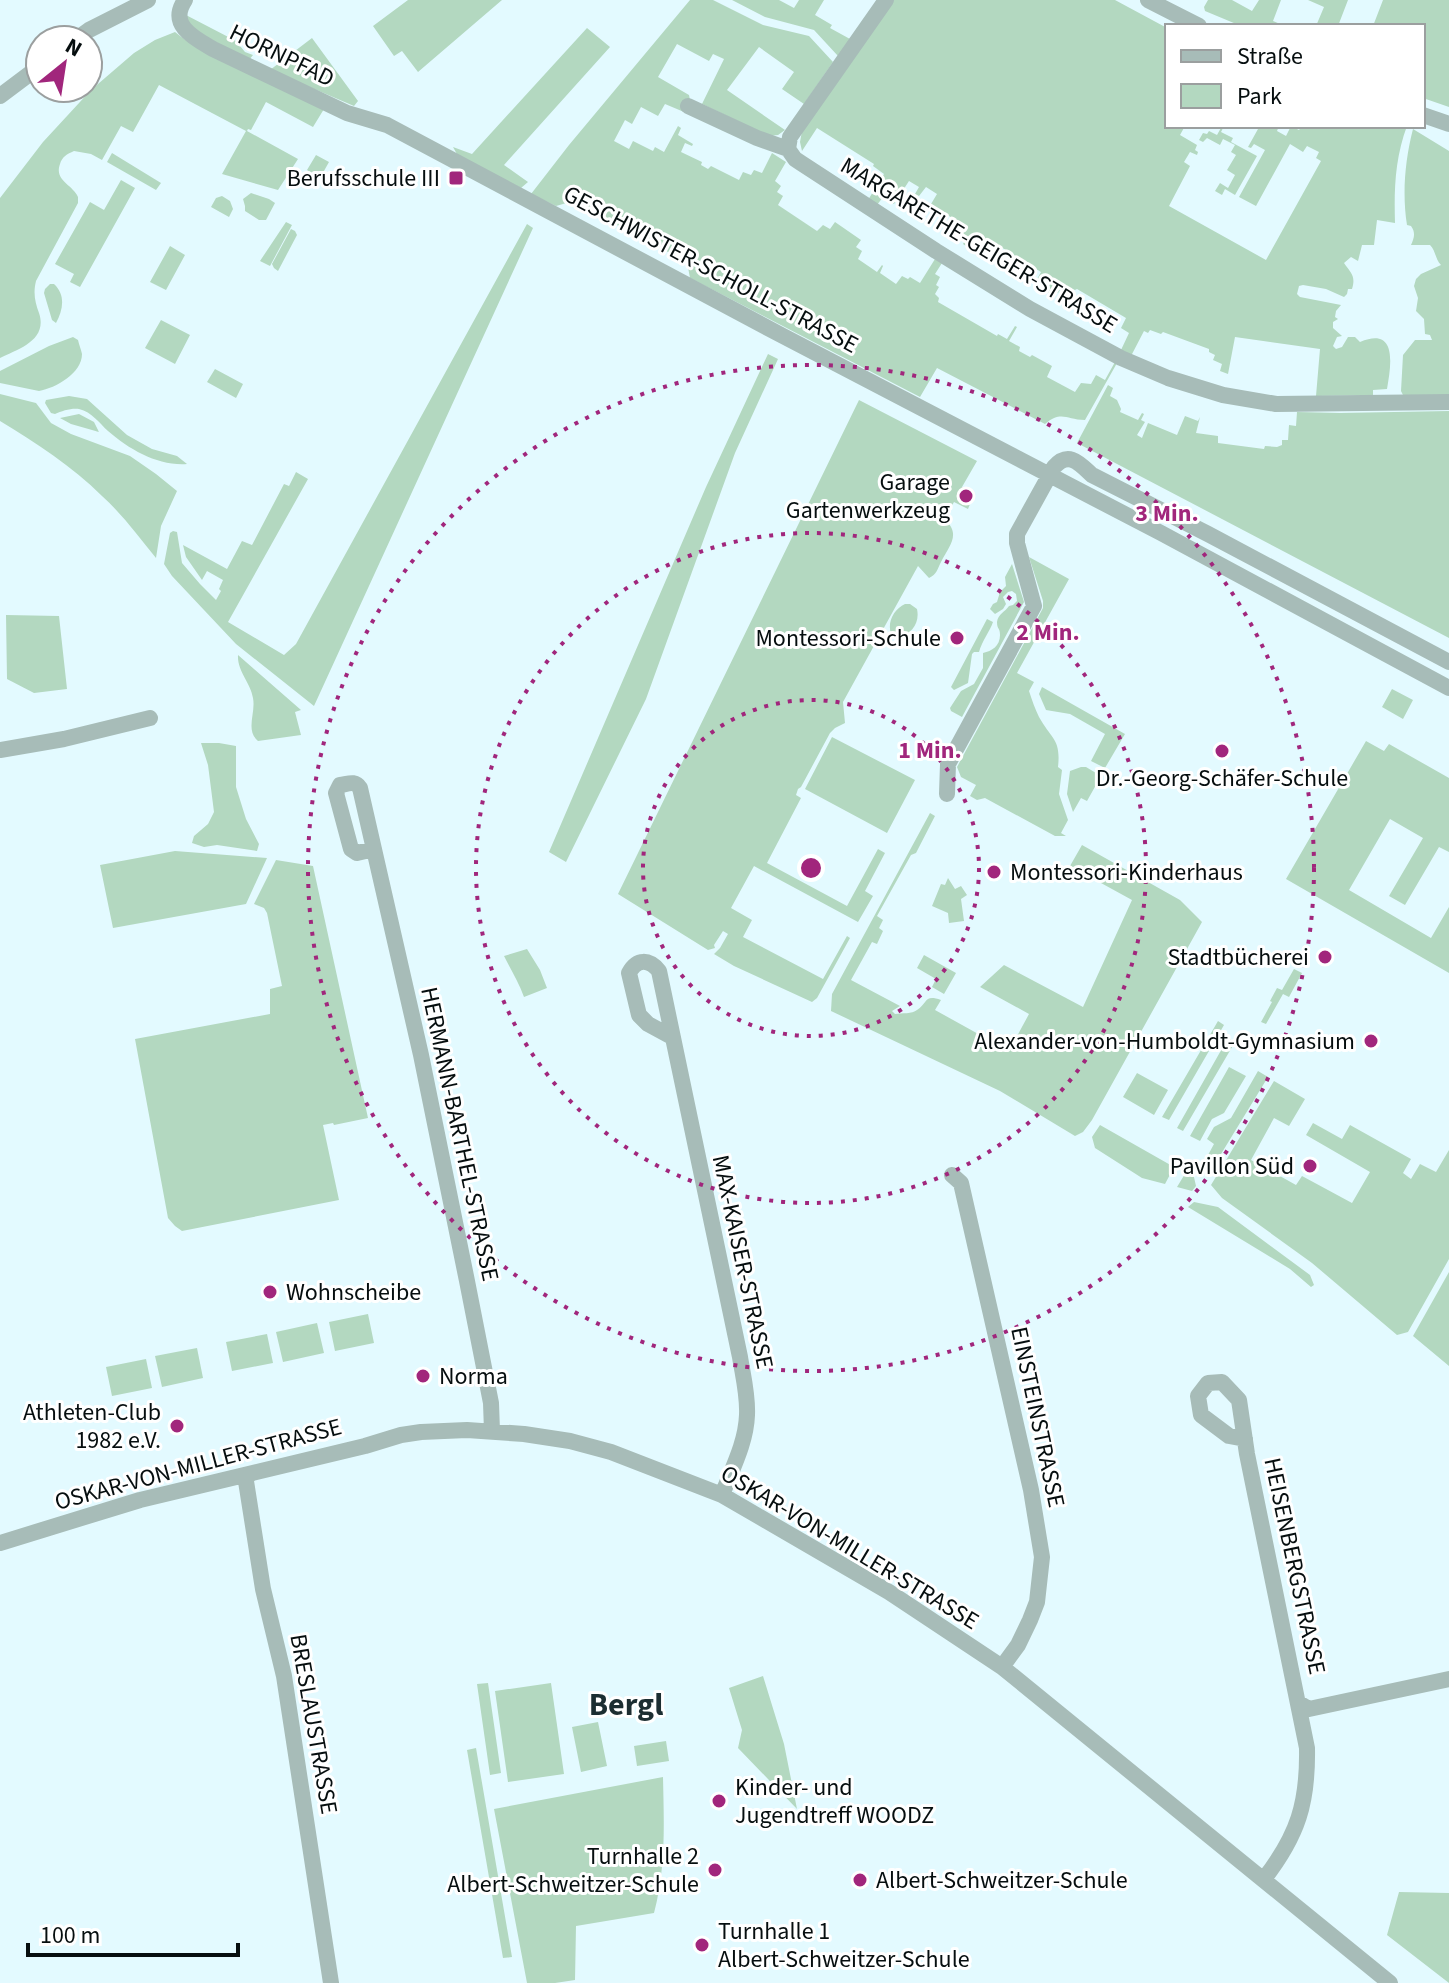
<svg xmlns="http://www.w3.org/2000/svg" width="1449" height="1983" font-family="'Source Sans 3',sans-serif">
  <style>
    .green { fill: #b3d8c0 }
    .lines { fill: none; stroke-linecap: round; stroke-linejoin: round }
    .street { stroke: #a7bcb8; stroke-width: 16 }
    .ring { fill: none; stroke: #a1267c; stroke-width: 4; stroke-dasharray: 4 8 }
    .poi-dot { fill: #a1267c; stroke: #fff; stroke-width: 3 }
    .labels { text-anchor: middle; stroke-width: 6; stroke-linejoin: round; paint-order: stroke }
    .street-label { font-size: 24px; fill: #060e0f; stroke: #fff }
    .poi-label { font-size: 24px; fill: #060e0f; stroke: #fff; text-anchor: end }
    .district-label { font-size: 32px; font-weight: bold; fill: #1c2e32; stroke: #fff }
    .centre { fill: #a1267c; stroke: #fff; stroke-width: 4 }
    .ring-label { font-size: 24px; text-anchor: middle; font-weight: bold; fill: #a1267c; stroke: #fff; stroke-width: 6; stroke-linejoin: round; paint-order: stroke }
  </style>
  <rect width="100%" height="100%" fill="#e3faff"/>
  <path class="green" d="M408,0H502L418,72L402,51L394,56L373,26Z
    M690,0H713L763,25L809,36L833,62L804,104L782,89L794,72L759,47L727,90L785,130L778,135L769,136L702,104L724,59L713,54L709,61L677,44L658,77L689,95L690,100L684,112L665,104L658,116L641,107L632,124L625,120L614,141L629,149L633,141L653,151L655,147L664,152L678,126L681,128L678,135L693,144L692,146L685,143L681,152L702,162L701,165L708,169L711,166L739,180L743,172L751,175L754,170L762,173L772,153L786,162L775,181L781,186L777,192L783,196L778,205L817,231L823,225L830,229L835,222L861,240L856,247L862,251L858,259L877,272L882,265L883,266L880,273L896,284L902,276L908,279L910,277L920,283L935,259L942,263L935,274L940,277L936,285L939,287L935,294L939,298L938,302L997,336L998,334L1007,339L1015,326L1017,327L1009,341L1020,347L1019,351L1030,357L1032,355L1052,366L1047,377L1075,392L1081,383L1091,384L1096,375L1105,380L1115,362L1117,363L1085,420C1066,420 1062,410 1045,424L937,368L920,397L690,278L687,262L579,205L570,202L556,206L531,194L569,145Z
    M732,0H779L794,8L799,0H824L815,15L832,25L830,28L850,39L838,56L814,30L765,17Z
    M894,0H1115L1167,28V126H1185L1180,135L1197,145L1195,150L1198,152L1197,155L1190,152L1184,162L1190,166L1169,206L1266,260L1321,161L1316,158L1319,152L1307,146L1303,152L1290,144L1256,206L1239,197L1265,150L1254,144L1251,148L1248,147L1258,129L1253,126H1267L1272,129L1274,126H1279L1277,131L1286,136L1291,126L1299,130L1302,126H1407C1395,158 1394,189 1395,223L1377,220L1374,245H1362L1358,261L1351,257L1344,263C1351,273 1356,276 1352,289H1348L1347,294L1344,297L1326,289L1303,285L1299,286L1297,294L1300,297L1341,305L1336,311L1335,317L1338,319L1333,322V328L1342,336L1337,337L1333,346L1336,349L1342,347L1348,337H1355L1360,342C1398,326 1391,366 1387,389L1373,390V395L1316,396L1320,349L1235,337L1228,374L1220,371L1222,364L1213,360L1215,355L1209,352V349L1163,332L1161,334L1150,330L1148,333L1144,331L1131,356L1121,350L1129,333L1121,328L1126,318L1077,289L1075,290L1063,285L1058,293L1053,291L1051,295L1046,292L1048,288L1036,281L1041,272L993,242L991,244L984,240L977,253L963,244L967,237L961,234L958,240L950,235L958,222L931,204L937,194L926,187L919,196L915,194L919,187L909,181L894,204L883,197L877,205L868,200L884,174L873,166L874,164L817,128L802,151L800,142L802,131Z
    M1208,0H1232L1252,11L1259,0H1281L1273,21L1285,26H1241L1205,11L1204,7Z
    M1308,0H1348L1338,26H1316L1324,7Z
    M1383,0H1449V107L1423,98V26H1373Z
    M184,14L236,41L245,52L253,55L249,60L193,30Z
    M587,28L610,47L504,165L528,182L521,188L458,156L453,147L472,154Z
    M175,32L184,39L215,57L324,109L313,127L266,102L251,130L248,129L247,131L298,159L278,190L222,174L246,131L159,85L133,132L121,126L102,160L91,154L74,151C67,154 62,157 60,164C54,181 72,184 78,197C78,199 78,201 78,203L36,281C33,293 35,302 39,313C48,340 19,349 0,358V198L43,142L91,90L134,53L155,40Z
    M312,38L358,101L354,106L270,70Z
    M1222,126H1224L1221,132L1233,138L1231,142L1257,156L1235,195L1225,189L1222,195L1215,191L1220,183L1228,188L1235,175L1227,170L1236,155L1231,152L1235,145L1223,139L1220,145L1207,138L1203,142L1199,140L1203,133L1207,134L1209,131L1217,135Z
    M1413,129L1449,151V396L1403,395L1401,391L1403,355L1415,340H1432L1430,335L1425,334L1424,319L1416,311L1418,298L1414,286L1416,279L1421,274L1441,265C1435,259 1436,251 1430,245H1411C1414,238 1416,233 1411,226L1407,225C1402,194 1405,160 1413,129Z
    M112,153L161,183L156,190L107,162Z
    M316,155L329,162L320,178L307,170Z
    M121,180L135,188L80,287L70,282L74,274L55,264L90,202L104,210Z
    M251,193L269,199L275,203L266,220H259L245,211V206L243,199Z
    M222,196L230,201L233,209L229,217L211,207L216,198Z
    M286,222L292,225L270,266L260,261Z
    M527,224L533,228L314,706L236,644L172,576L164,564L170,533L173,531L177,532L182,563L200,584L216,600L221,591L219,589L223,580L207,571L202,580L186,557L183,545L227,569L242,541L252,545L284,484L289,486L296,472L308,479L228,622L284,655L296,644Z
    M291,229L295,231L297,235L278,271L274,268L272,264Z
    M170,246L185,255L166,290L150,282Z
    M50,284H54C66,295 63,310 56,323L52,320L44,293L45,289Z
    M161,320L190,335L175,364L145,348Z
    M73,337L78,340C79,345 81,349 82,354C82,373 56,388 39,391L0,383V371L49,346Z
    M768,354L778,359L735,453L646,699L566,862L549,852L706,487Z
    M215,369L243,384L236,398L207,382Z
    M1108,385L1113,388L1110,396L1117,400L1121,409L1120,412L1138,420L1142,413L1144,414L1141,420L1145,422L1137,435L1142,438L1148,423L1177,435L1185,416L1198,421L1200,417L1196,433L1218,436V443L1264,449L1265,446L1277,447L1282,445V440H1288L1289,425L1296,426L1297,412L1340,413L1449,411V638L1077,443Z
    M0,394L36,403L51,423L71,434L130,456L156,474L177,491L161,526L156,558C139,537 122,514 102,496C72,466 36,443 0,421Z
    M69,396L87,399L127,435L152,449L177,456L187,464C158,466 130,450 108,431C99,423 92,412 79,409C71,408 62,411 55,414L51,413L45,403L46,400Z
    M859,400L977,461L962,487L966,489L961,499L970,504L968,509L954,502L944,519C962,534 949,546 941,562C937,570 937,574 929,578L918,566L843,702L845,723L835,728L830,733L801,787L798,789L796,795L801,798L767,863L847,906L878,849L885,853L865,891L873,896L858,922L754,866L731,908L752,920L743,937L823,979L847,936L850,938L817,998L812,1002L734,966L714,954L720,948L728,934L723,931L714,945L715,948L708,950L618,894Z
    M79,414L94,422L99,432L71,424L60,418Z
    M1029,557L1069,579L1017,673L1034,682L1029,691C1032,700 1035,709 1039,717C1052,740 1061,739 1058,767L1062,770L1059,794L1068,820L1061,833L1066,836H1055L985,798L977,800L970,796L976,785L961,777L957,767L1043,608V601Z
    M1012,564L1024,602L962,717L951,711L950,708L961,691L974,684L983,668V653C992,651 1000,646 1000,635C1000,627 997,630 997,622C998,614 1005,612 1009,606L1013,605L1017,601L1016,594L1012,591L1008,592L1003,597L1006,604L1003,609L995,614L990,609L993,604L997,602L1000,592L1006,586L1005,577Z
    M905,604H910L917,609C920,623 912,634 898,637L891,634C887,622 894,609 905,604Z
    M6,615L59,616L67,689L34,693L7,679Z
    M987,619L993,622C990,631 982,641 979,652H974L972,654L968,683L954,690L951,687Z
    M238,655L301,710L295,712L301,735L258,741C245,730 256,713 253,698C251,683 237,671 238,655Z
    M1042,687L1125,734L1105,768L1091,761L1105,734L1070,714L1046,710L1039,694Z
    M1392,689L1413,700L1403,719L1382,707Z
    M832,737L915,780L887,833L805,789Z
    M1366,741L1384,751L1389,744L1449,778V852L1439,847L1405,905L1389,896L1423,838L1390,819L1349,890L1431,938L1449,907V973L1286,879Z
    M201,743H219L236,746V787L246,819L259,844L257,851L217,845L204,847L192,843L194,836L208,824L214,812L208,765Z
    M1081,767H1086L1101,776L1087,801L1081,798L1073,812L1067,794L1070,771Z
    M930,813L935,816L916,853L911,855L877,916L883,920L879,928L883,931L877,944L872,942L851,980L900,1006L892,1011L895,1014C902,1013 912,1014 917,1010C928,1003 924,994 941,1000L935,1010L1009,1051L1029,1014L980,987L1004,965L1083,1007L1132,900L1070,866L1082,845L1180,900L1202,922L1092,1120L1083,1132L1075,1136L1000,1091L831,1011L832,994Z
    M175,851L267,858L246,904L113,928L100,865Z
    M276,860L313,866L368,1118L334,1125L333,1123L323,1125L339,1200L182,1231L175,1226L168,1218L135,1039L270,1014V989L282,986L267,913L264,908L254,904Z
    M948,878L955,889L961,886L967,895L961,899L964,921L949,923L948,913L932,906L941,884L945,885Z
    M527,949L540,970L547,988L524,997C519,983 511,970 504,956Z
    M924,955L956,973L944,994L932,987L936,979L917,968Z
    M1294,969L1302,973L1289,997L1283,994L1266,1024L1261,1022L1272,1002L1270,1001L1277,988L1282,990Z
    M1218,1021L1224,1025L1169,1120L1162,1117Z
    M1228,1038L1235,1042L1183,1131L1177,1128Z
    M1229,1067L1246,1076L1224,1113L1212,1119L1200,1141L1190,1136Z
    M1258,1071L1268,1077L1207,1177L1202,1166L1214,1144L1207,1139L1214,1127L1231,1118Z
    M1137,1073L1168,1090L1154,1115L1123,1097Z
    M1274,1081L1305,1099L1289,1126L1274,1118L1251,1160L1296,1185L1302,1176L1352,1203L1370,1172L1306,1135L1313,1123L1342,1139L1350,1125L1411,1159L1403,1173L1411,1179L1420,1164L1436,1172L1449,1150V1259L1408,1332L1397,1335L1312,1263L1222,1198L1211,1185Z
    M1100,1125L1174,1167L1165,1184L1142,1178L1095,1148L1092,1137Z
    M1191,1164L1196,1186L1192,1191L1177,1187Z
    M1194,1202L1218,1207L1310,1275L1314,1285L1311,1287L1290,1269L1188,1207Z
    M1449,1272V1366L1413,1336Z
    M368,1314L374,1343L335,1351L329,1322Z
    M317,1323L324,1353L283,1362L276,1332Z
    M267,1334L273,1363L232,1371L226,1342Z
    M197,1348L203,1378L162,1387L155,1356Z
    M146,1359L152,1388L112,1396L106,1367Z
    M763,1676L784,1744L797,1809L738,1748L742,1730L729,1688Z
    M488,1683L501,1773L490,1775L477,1684Z
    M551,1683L564,1774L508,1782L495,1691Z
    M598,1722L607,1766L581,1772L572,1727Z
    M666,1741L669,1761L637,1766L634,1746Z
    M476,1748L512,1957L503,1958L467,1750Z
    M663,1777C664,1824 666,1867 654,1913L576,1926L575,1980L555,1983H527L494,1809Z
    M1399,1892L1449,1893V1983L1387,1935Z"/>
  <g class="lines">
    <path class="street" d="M185,0C168,25 194,38 213,49L347,113L387,125L783,336L1161,533L1449,688
      M1148,0L1199,26
      M75,40L89,30L148,0
      M0,96L40,66
      M688,106L757,138L788,149L795,159L801,163L936,251L1030,309L1121,358L1168,378L1223,395L1276,404L1449,402
      M1423,115L1449,124
      M788,149L790,137L886,0
      M0,750L64,739L150,718
      M947,794L948,764L1034,606L1017,543V534L1054,467C1069,450 1080,464 1092,475L1208,534L1449,662
      M374,849L357,853L351,849L336,793L340,785C348,784 355,780 360,788L421,1055L467,1281L491,1403L492,1431
      M672,1037L648,1024L639,1015L629,973C637,958 649,959 659,971L740,1357C743,1376 748,1395 747,1415C746,1443 732,1469 722,1495
      M952,1175L961,1183L1031,1490L1042,1557L1037,1602L1030,1620L1018,1645L1002,1667
      M1245,1439L1229,1436L1201,1415L1198,1396L1208,1383L1222,1382L1239,1400L1247,1454L1307,1748C1308,1803 1298,1835 1264,1879
      M245,1475L263,1589L284,1676L331,1983
      M0,1543L140,1500L365,1446L401,1435L421,1432L467,1430L524,1434L570,1441L611,1452L722,1495L889,1592L1002,1667L1390,1983
      M1299,1703L1309,1709L1449,1679"/>
  </g>
  <g class="ring">
    <circle cx="811" cy="868" r="168"/>
    <circle cx="811" cy="868" r="335"/>
    <circle cx="811" cy="868" r="503"/>
  </g>
  <g class="poi-dot">
    <rect x="448" y="170" width="16" height="16" rx="4"/>
    <circle cx="966" cy="496" r="8"/>
    <circle cx="957" cy="638" r="8"/>
    <circle cx="1222" cy="751" r="8"/>
    <circle cx="994" cy="872" r="8"/>
    <circle cx="1325" cy="957" r="8"/>
    <circle cx="1371" cy="1041" r="8"/>
    <circle cx="1310" cy="1166" r="8"/>
    <circle cx="270" cy="1292" r="8"/>
    <circle cx="423" cy="1376" r="8"/>
    <circle cx="177" cy="1426" r="8"/>
    <circle cx="719" cy="1801" r="8"/>
    <circle cx="715" cy="1870" r="8"/>
    <circle cx="860" cy="1880" r="8"/>
    <circle cx="702" cy="1945" r="8"/>
  </g>
  <g class="labels">
    <g class="street-label">
      <text transform="translate(282 55) rotate(26)" y="8">HORNPFAD</text>
      <text transform="translate(979 245) rotate(31)" y="8">MARGARETHE-GEIGER-STRASSE</text>
      <text transform="translate(711 269) rotate(28)" y="8">GESCHWISTER-SCHOLL-STRASSE</text>
      <text transform="translate(460 1134) rotate(78)" y="8">HERMANN-BARTHEL-STRASSE</text>
      <text transform="translate(743 1262) rotate(78)" y="8">MAX-KAISER-STRASSE</text>
      <text transform="translate(1038 1417) rotate(78)" y="8">EINSTEINSTRASSE</text>
      <text transform="translate(198 1464) rotate(-15)" y="8">OSKAR-VON-MILLER-STRASSE</text>
      <text transform="translate(850 1547) rotate(31)" y="8">OSKAR-VON-MILLER-STRASSE</text>
      <text transform="translate(1295 1566) rotate(78)" y="8">HEISENBERGSTRASSE</text>
      <text transform="translate(314 1724) rotate(80)" y="8">BRESLAUSTRASSE</text>
    </g>
    <g class="poi-label">
      <text x="440" y="186">Berufsschule III</text>
      <text x="950" y="490">Garage<tspan x="950" dy="28">Gartenwerkzeug</tspan></text>
      <text x="941" y="646">Montessori-Schule</text>
      <text x="1222" y="786" text-anchor="middle">Dr.-Georg-Schäfer-Schule</text>
      <text x="1010" y="880" text-anchor="start">Montessori-Kinderhaus</text>
      <text x="1309" y="965">Stadtbücherei</text>
      <text x="1355" y="1049">Alexander-von-Humboldt-Gymnasium</text>
      <text x="1294" y="1174">Pavillon Süd</text>
      <text x="286" y="1300" text-anchor="start">Wohnscheibe</text>
      <text x="439" y="1384" text-anchor="start">Norma</text>
      <text x="161" y="1420">Athleten-Club<tspan x="161" dy="28">1982 e.V.</tspan></text>
      <text x="735" y="1795" text-anchor="start">Kinder- und<tspan x="735" dy="28">Jugendtreff WOODZ</tspan></text>
      <text x="699" y="1864">Turnhalle 2<tspan x="699" dy="28">Albert-Schweitzer-Schule</tspan></text>
      <text x="876" y="1888" text-anchor="start">Albert-Schweitzer-Schule</text>
      <text x="718" y="1939" text-anchor="start">Turnhalle 1<tspan x="718" dy="28">Albert-Schweitzer-Schule</tspan></text>
    </g>
    <g class="district-label">
      <text x="626" y="1715">Bergl</text>
    </g>
  </g>
  <circle cx="811" cy="868" r="12" class="centre"/>
  <g class="ring-label">
    <text x="1167" y="521">3 Min.</text>
    <text x="1048" y="640">2 Min.</text>
    <text x="930" y="758">1 Min.</text>
  </g>
  <rect x="1165" y="24" width="260" height="104" fill="#ffffff" stroke="#9b9f9f" stroke-width="2"/>
  <rect x="1181" y="50" width="40" height="12" fill="#a7bcb8" stroke="#9b9f9f" stroke-width="2"/>
  <text x="1237" y="64" font-size="24" fill="#060e0f">Straße</text>
  <rect x="1181" y="84" width="40" height="24" fill="#b3d8c0" stroke="#9b9f9f" stroke-width="2"/>
  <text x="1237" y="104" font-size="24" fill="#060e0f">Park</text>
  <g transform="translate(64 64) rotate(30)"><circle r="38" fill="#ffffff" stroke="#9b9f9f" stroke-width="2"/>
  <path d="M0-6L14 30L0 20L-14 30Z" fill="#a1267c"/>
  <text y="-12" font-size="22" font-weight="bold" text-anchor="middle" fill="#060e0f">N</text>
  </g>
  <path d="M28 1943v12h210v-12" fill="none" stroke="#060e0f" stroke-width="4"/>
  <text x="40" y="1943" font-size="24" fill="#060e0f" stroke="#ffffff" stroke-width="6" paint-order="stroke">100 m</text>
</svg>
